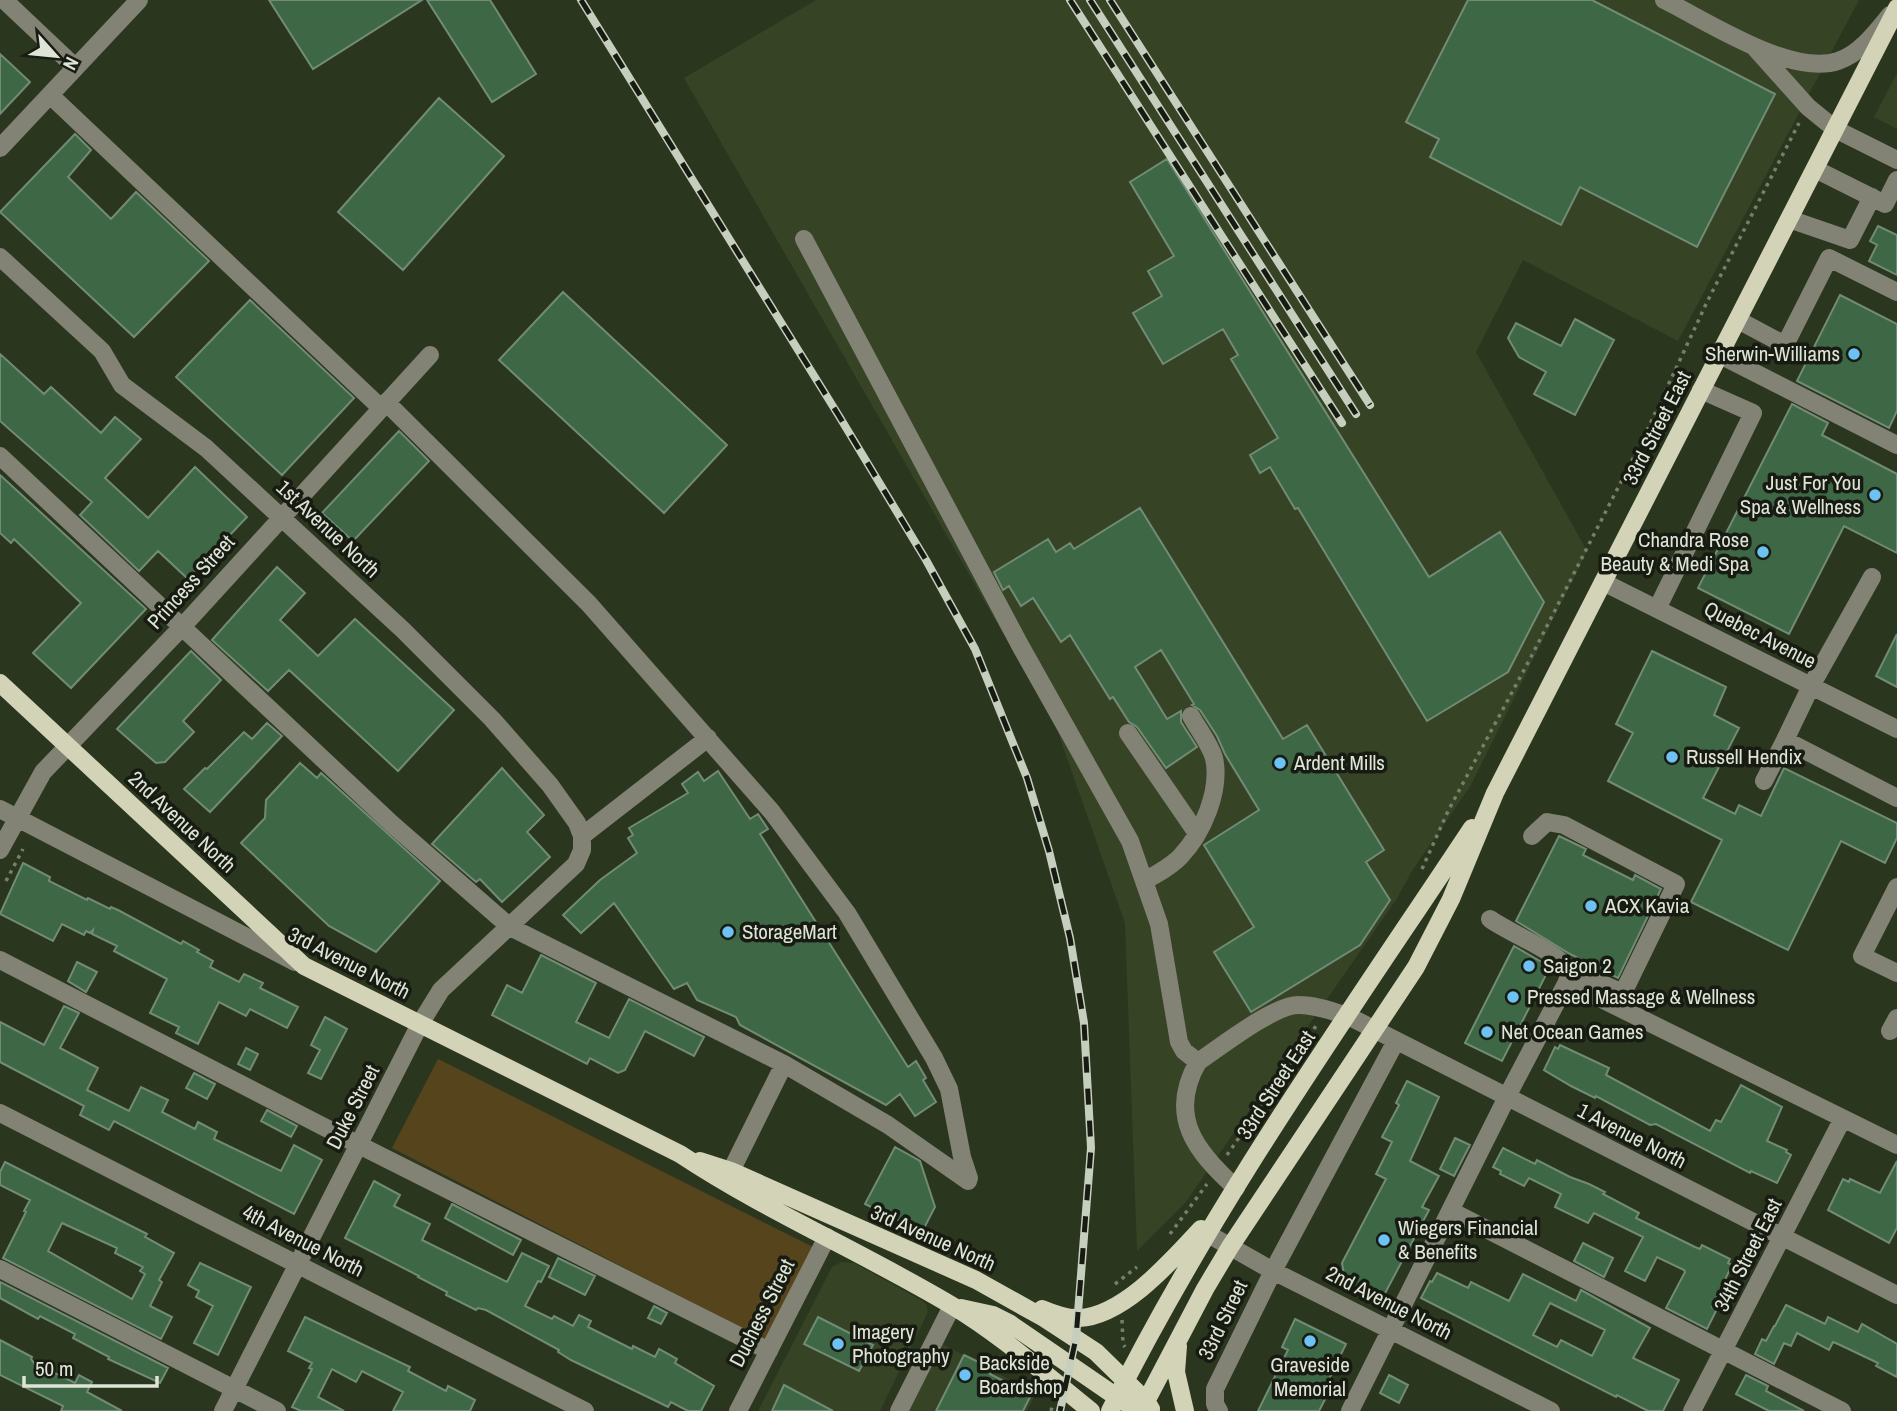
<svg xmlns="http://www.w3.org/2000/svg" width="1897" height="1411" font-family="'Archivo Narrow',sans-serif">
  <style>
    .built { fill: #364325 }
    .green { fill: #56441d }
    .building { fill: #3d6745; stroke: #728b76; stroke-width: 2; fill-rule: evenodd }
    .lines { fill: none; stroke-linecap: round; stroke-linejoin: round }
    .path { stroke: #76806c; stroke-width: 3.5; stroke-dasharray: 3.5 5; stroke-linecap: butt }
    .minor { stroke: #828275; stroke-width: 18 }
    .major { stroke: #d3d3b8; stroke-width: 18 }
    .rail-casing { stroke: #c6cebe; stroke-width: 8 }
    .rail { stroke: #171b11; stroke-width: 5; stroke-dasharray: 16; stroke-linecap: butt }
    .poi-dot { fill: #6dc2f3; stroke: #171b11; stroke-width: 2.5 }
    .labels { text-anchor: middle; stroke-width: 7; stroke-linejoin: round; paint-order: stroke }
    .poi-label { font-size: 21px; fill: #dee5d7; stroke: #171b11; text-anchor: start }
    .street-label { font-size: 21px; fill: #dee5d7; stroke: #171b11 }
  </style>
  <rect width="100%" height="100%" fill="#2b361e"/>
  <path class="built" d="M816,0H1859L1678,341L1523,260L1476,352L1587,551L1471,785L1412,871L1396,900L1185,1203L1137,1251L1125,923L1055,724L684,78Z
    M1897,73V129L1874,117Z
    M841,1262L854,1263L921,1300L926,1304L928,1312L880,1411H758L832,1267Z
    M939,1342L1036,1394L1027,1411H904Z"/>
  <path class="green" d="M438,1059L815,1248L767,1341L392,1148Z"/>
  <path class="building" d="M269,0H422L313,69Z
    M427,0H490L536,74L492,102Z
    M1468,0H1592L1775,94L1697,247L1580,187L1561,225L1430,157L1439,139L1406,122Z
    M0,54L30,82L0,114Z
    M439,98L504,156L403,270L338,212Z
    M75,134L91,150L68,177L111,219L136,192L209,261L134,337L0,212Z
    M1167,159L1429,577L1500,532L1544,602L1508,672L1427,721L1298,508L1295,509L1270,467L1260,473L1250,455L1278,438L1231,359L1238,355L1223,329L1163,364L1133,313L1162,296L1148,271L1174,256L1130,182Z
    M1878,226L1897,235V275L1869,261L1877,245L1870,241Z
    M563,292L727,445L664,513L499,360Z
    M1840,295L1897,324V411L1889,428L1797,381Z
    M250,300L354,398L282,475L176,377Z
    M1575,319L1614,340L1575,415L1534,394L1546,372L1519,357L1508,338L1516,323L1561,346Z
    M0,354L44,394L51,387L101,433L115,417L141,439L105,478L148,518L195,467L247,517L188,579L158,551L139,571L80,515L92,502L0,421Z
    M1792,404L1828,423L1822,435L1897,474V553L1844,526L1789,634L1698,588Z
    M399,431L429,461L353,541L322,513Z
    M0,475L146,609L71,688L33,653L81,603L14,539L11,543L0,533Z
    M1140,508L1283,739L1307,725L1384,850L1366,862L1390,900L1360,945L1251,1012L1214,952L1254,927L1204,845L1259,810L1225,754L1217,736L1200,710L1192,705L1194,704L1161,650L1135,667L1167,719L1181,711V722L1197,747L1166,768L1137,727L1129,722L1113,697L1110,699L1070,635L1061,642L1033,598L1021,606L1009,586L1003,590L994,572L1048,539L1056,552L1070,543L1074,549Z
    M277,567L305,593L280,620L318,656L355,619L454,710L398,771L289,670L268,691L212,640Z
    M1897,634V687L1876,676Z
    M191,651L221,680L183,721L194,732L165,762L156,763L117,729Z
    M1652,651L1726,687L1714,715L1739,728L1703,798L1735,814L1739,805L1761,816L1784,768L1897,823V838L1885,863L1841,841L1788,950L1691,902L1722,840L1608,781L1633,733L1616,724Z
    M267,723L282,736L210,812L184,789L205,768L207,769L244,732L252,739Z
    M300,763L317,778L321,773L440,881L376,952L329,926L241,843L265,818L266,800Z
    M502,768L544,815L527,832L550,857L502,902L480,879L476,882L432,844Z
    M718,771L750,819L758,814L768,829L760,834L908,1067L916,1061L926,1078L923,1080L936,1102L915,1116L900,1094L886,1105L740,1025L736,1017L697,1000L687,983L674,989L614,903L581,933L563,915L600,880L637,853L628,838L633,835L629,828L688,793L682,784L698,772L704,781Z
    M1559,836L1586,849L1583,855L1633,880L1635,875L1661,889L1618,978L1570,954L1516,921Z
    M23,863L50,877L49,881L87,900L88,898L110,909L111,907L118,910L181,944L183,941L199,950L197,952L213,961L210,967L239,982L244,974L263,983L260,988L298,1007L287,1028L250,1009L246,1016L219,1002L198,1044L176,1033L179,1027L150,1013L167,979L114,951L117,946L92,934L93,930L90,933L86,931L84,935L62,924L53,941L0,914Z
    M1514,946L1550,967L1502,1061L1465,1043Z
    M541,955L596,983L576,1022L609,1038L629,999L704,1037L694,1056L645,1031L625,1070L618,1073L590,1058L587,1064L492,1015L507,985L522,993Z
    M77,962L97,972L86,992L68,981Z
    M64,1006L79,1013L60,1048L98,1068L87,1090L129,1111L141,1087L168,1100L162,1112L195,1129L198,1122L217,1132L214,1139L281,1171L294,1145L322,1160L294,1214L114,1121L109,1130L80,1115L84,1106L0,1062V1022L44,1045Z
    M325,1017L347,1029L321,1079L308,1073L320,1050L311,1045Z
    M1560,1045L1609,1068L1606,1075L1710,1131L1716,1120L1721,1122L1741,1085L1782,1107L1767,1141L1787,1150L1786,1152L1791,1155L1777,1183L1751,1171L1750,1173L1656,1124L1650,1125L1596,1096L1595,1098L1571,1086L1544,1070L1555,1047L1558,1049Z
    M246,1048L258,1054L250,1070L238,1064Z
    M194,1073L215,1084L207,1099L186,1088Z
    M1407,1081L1439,1097L1410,1161L1439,1176L1422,1207L1429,1210L1382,1299L1345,1280L1342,1263L1386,1179L1376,1174L1392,1142L1382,1137L1399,1105L1396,1103Z
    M267,1110L297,1126L291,1137L261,1121Z
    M1455,1138L1470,1145L1454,1176L1440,1169Z
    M895,1147L920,1161L935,1207L922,1232L865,1204Z
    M1503,1148L1535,1164L1537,1160L1570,1177L1589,1184L1605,1192L1603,1194L1639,1213L1636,1218L1695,1247L1700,1249L1702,1245L1730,1259L1728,1263L1732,1265L1712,1307L1717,1309L1707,1329L1666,1308L1685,1272L1684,1270L1657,1257L1645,1281L1625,1271L1643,1237L1594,1213L1588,1223L1555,1207L1561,1194L1529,1178L1524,1186L1500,1174L1501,1171L1493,1167Z
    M1897,1161V1228L1889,1243L1828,1210L1843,1179L1849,1182L1850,1179L1880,1193Z
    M5,1162L147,1234L145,1237L174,1253L159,1280L162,1282L150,1306L172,1317L161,1339L3,1258L26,1212L24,1211L30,1200L0,1185V1172ZM62,1223L117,1248L115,1253L143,1267L140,1271L145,1274L132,1299L48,1251Z
    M374,1181L400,1195L394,1206L430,1224L422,1240L507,1282L522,1253L549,1266L541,1282L538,1281L525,1306L552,1319L554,1316L573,1326L579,1315L591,1321L588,1327L632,1349L633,1346L655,1357L659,1349L677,1359L675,1363L714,1386L701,1411H688L671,1402L668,1407L656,1401L571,1360L558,1352L559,1350L486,1310L478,1308L476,1310L446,1295L447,1292L418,1277L419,1276L345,1238Z
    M452,1204L521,1240L513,1255L445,1218Z
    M1583,1243L1613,1258L1604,1277L1574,1261Z
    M558,1258L595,1276L585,1295L549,1277Z
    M200,1263L251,1287L218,1355L194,1343L213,1306L196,1297L199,1291L188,1285Z
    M1437,1273L1468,1288L1471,1282L1509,1301L1523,1274L1576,1301L1581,1290L1650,1328L1633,1358L1679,1380L1663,1411H1648L1617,1395L1616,1397L1421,1298L1430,1281L1432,1282ZM1550,1303L1605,1330L1592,1356L1561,1340L1557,1347L1533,1335Z
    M0,1282L168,1368L160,1383L108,1359L109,1357L73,1338L75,1334L40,1316L38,1319L0,1298Z
    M1786,1305L1825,1324L1828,1317L1858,1332L1862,1324L1897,1344V1377L1876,1366L1878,1363L1838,1344L1833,1342L1829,1350L1797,1333L1791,1346L1784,1343L1774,1364L1755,1354L1762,1339L1766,1341L1774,1326H1775Z
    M654,1306L667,1313L661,1324L648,1318Z
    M305,1317L410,1367L408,1371L446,1391L448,1386L475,1400L470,1411H393L403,1392L362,1371L356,1382L332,1369L318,1397L344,1411H301L292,1407L312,1369L309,1368L312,1363L288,1351Z
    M818,1317L873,1345L859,1371L804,1344Z
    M1295,1319L1346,1344L1327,1383L1332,1386L1319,1411H1258L1288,1350L1282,1347Z
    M0,1340L32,1357L31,1359L34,1363L75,1383L79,1375L92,1382L87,1392L122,1411H61L63,1406L0,1375Z
    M964,1355L993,1369L990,1374L1031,1395L1023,1411H936Z
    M1389,1375L1408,1385L1399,1403L1380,1393Z
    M1746,1375L1768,1386L1766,1391L1804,1411H1769L1736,1394Z
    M784,1385L833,1411H772Z"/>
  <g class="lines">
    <path class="path" d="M1422,869L1448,811L1531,657L1643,439L1707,302L1799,123
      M6,881L23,849
      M1227,1155L1318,1023
      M1170,1234L1207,1184
      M1115,1284L1137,1267
      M1122,1320L1123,1344L1125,1347
      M1051,1411L1052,1407"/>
    <path class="minor" d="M4,0L75,67
      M1664,0C1707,21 1791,77 1838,61C1860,54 1876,32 1890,15
      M1756,49L1808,107L1835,129L1897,160
      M50,95L381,408
      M0,148L139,0
      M1815,169L1885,204L1897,180
      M1789,219L1850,240L1872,197
      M804,239L1021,647L1130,841L1159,924L1179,1042L1184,1051L1198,1062C1219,1048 1275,1004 1299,1005C1315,1005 1332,1011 1348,1016L1897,1295
      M0,257L102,351L122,385L206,448L403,630L492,719L550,785L577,823L582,836V850L576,864L441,990L420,1024L223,1411
      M1738,320L1785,345L1829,258L1897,292
      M1720,355L1897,445
      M386,402L589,604L772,812L847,913L934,1058L949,1089L962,1157L969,1178L968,1181
      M0,456L392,824L510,927L784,1064L888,1125L968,1181
      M1872,577L1811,686L1785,740L1897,798
      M1603,582L1897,729
      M1657,609L1753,413L1701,390
      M1128,733L1196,832
      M1764,781L1785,740
      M0,809L295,962
      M582,836L708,738
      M1532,836L1547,822L1564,825L1676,884L1623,993L1570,970
      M0,850L43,772L182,627L430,355
      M1144,881C1157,874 1170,867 1180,857C1203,833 1221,790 1214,758C1210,744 1198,729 1191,716
      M1897,887L1862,956L1897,973
      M0,960L359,1145L769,1351
      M1567,982L1897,1145
      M1890,1031L1897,1018
      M1198,1062C1167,1116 1196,1152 1236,1188
      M0,1113L585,1411
      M731,1171L784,1064
      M1451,1211L1842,1411
      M1208,1234L1273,1271L1551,1411
      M0,1269L277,1411
      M738,1411L827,1237
      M899,1411L952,1306
      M1219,1411L1215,1404V1389L1273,1271L1396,1041
      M1350,1411L1513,1085L1567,982L1570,970C1554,950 1513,935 1490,919
      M1692,1411L1842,1120"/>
    <path class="major" d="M0,683L304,966L680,1154C766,1211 862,1252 951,1305C1000,1334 1046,1375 1091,1411
      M700,1161L731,1171L976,1280L1044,1318L1096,1352L1146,1401L1151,1409
      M961,1308L993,1315L1009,1323L1124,1402L1137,1404L1146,1401
      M1042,1309C1054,1314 1067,1319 1079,1318C1124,1316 1172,1260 1201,1229
      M1178,1346L1176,1372L1185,1411
      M1110,1411C1212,1206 1346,1018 1472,828
      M1141,1411L1205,1289L1230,1247L1416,967L1451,899L1495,793L1897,8"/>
    <defs>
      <path id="rail" d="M581,0L839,416L926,560L975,649L1027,778L1049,851L1070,938L1084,1023L1091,1148L1076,1338L1060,1411
        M1070,0L1342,423
        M1090,0L1356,414
        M1110,0L1370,405"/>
    </defs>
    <use href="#rail" class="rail-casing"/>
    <use href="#rail" class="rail"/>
  </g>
  <g class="poi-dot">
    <circle cx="1854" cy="354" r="7"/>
    <circle cx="1875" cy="495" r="7"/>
    <circle cx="1763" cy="552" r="7"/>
    <circle cx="1672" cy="757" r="7"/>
    <circle cx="1280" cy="763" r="7"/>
    <circle cx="1591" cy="906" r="7"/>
    <circle cx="728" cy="932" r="7"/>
    <circle cx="1529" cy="966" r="7"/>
    <circle cx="1513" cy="997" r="7"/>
    <circle cx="1487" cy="1032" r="7"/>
    <circle cx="1384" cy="1240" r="7"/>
    <circle cx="1310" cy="1341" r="7"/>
    <circle cx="838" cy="1344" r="7"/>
    <circle cx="965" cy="1375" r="7"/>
  </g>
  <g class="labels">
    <g class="poi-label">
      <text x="1840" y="361" text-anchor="end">Sherwin-Williams</text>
      <text x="1861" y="490" text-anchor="end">Just For You<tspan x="1861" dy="24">Spa &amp; Wellness</tspan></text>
      <text x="1749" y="547" text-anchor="end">Chandra Rose<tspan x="1749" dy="24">Beauty &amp; Medi Spa</tspan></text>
      <text x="1686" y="764">Russell Hendix</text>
      <text x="1294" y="770">Ardent Mills</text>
      <text x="1605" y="913">ACX Kavia</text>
      <text x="742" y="939">StorageMart</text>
      <text x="1543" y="973">Saigon 2</text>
      <text x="1527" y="1004">Pressed Massage &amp; Wellness</text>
      <text x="1501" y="1039">Net Ocean Games</text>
      <text x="1398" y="1235">Wiegers Financial<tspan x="1398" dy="24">&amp; Benefits</tspan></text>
      <text x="852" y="1339">Imagery<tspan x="852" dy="24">Photography</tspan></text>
      <text x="979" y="1370">Backside<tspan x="979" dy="24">Boardshop</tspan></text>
      <text x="1310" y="1372" text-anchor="middle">Graveside<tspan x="1310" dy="24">Memorial</tspan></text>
    </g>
    <g class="street-label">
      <text transform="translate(1657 428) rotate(-63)" y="7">33rd Street East</text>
      <text transform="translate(328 529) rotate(43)" y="7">1st Avenue North</text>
      <text transform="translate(191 582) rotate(-48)" y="7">Princess Street</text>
      <text transform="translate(1760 635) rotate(27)" y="7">Quebec Avenue</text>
      <text transform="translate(182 822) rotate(43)" y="7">2nd Avenue North</text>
      <text transform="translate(349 963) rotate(27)" y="7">3rd Avenue North</text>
      <text transform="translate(1276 1085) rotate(-57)" y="7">33rd Street East</text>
      <text transform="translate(353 1107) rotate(-63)" y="7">Duke Street</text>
      <text transform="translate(1632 1136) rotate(27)" y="7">1 Avenue North</text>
      <text transform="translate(933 1238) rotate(24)" y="7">3rd Avenue North</text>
      <text transform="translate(303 1241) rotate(27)" y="7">4th Avenue North</text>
      <text transform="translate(1748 1255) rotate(-63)" y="7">34th Street East</text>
      <text transform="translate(1389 1303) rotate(27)" y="7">2nd Avenue North</text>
      <text transform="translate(762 1313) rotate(-63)" y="7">Duchess Street</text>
      <text transform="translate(1223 1320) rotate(-64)" y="7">33rd Street</text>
    </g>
  </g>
  <g transform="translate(56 56) rotate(117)" stroke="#171b11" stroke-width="5" paint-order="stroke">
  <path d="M0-5L12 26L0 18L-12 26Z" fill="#dee5d7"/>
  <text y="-10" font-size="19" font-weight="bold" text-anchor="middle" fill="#dee5d7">N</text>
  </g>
  <path d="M24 1376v10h133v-10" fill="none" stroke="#dee5d7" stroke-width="3.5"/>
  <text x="35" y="1376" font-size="21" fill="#dee5d7" stroke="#171b11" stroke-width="5" paint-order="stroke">50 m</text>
</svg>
